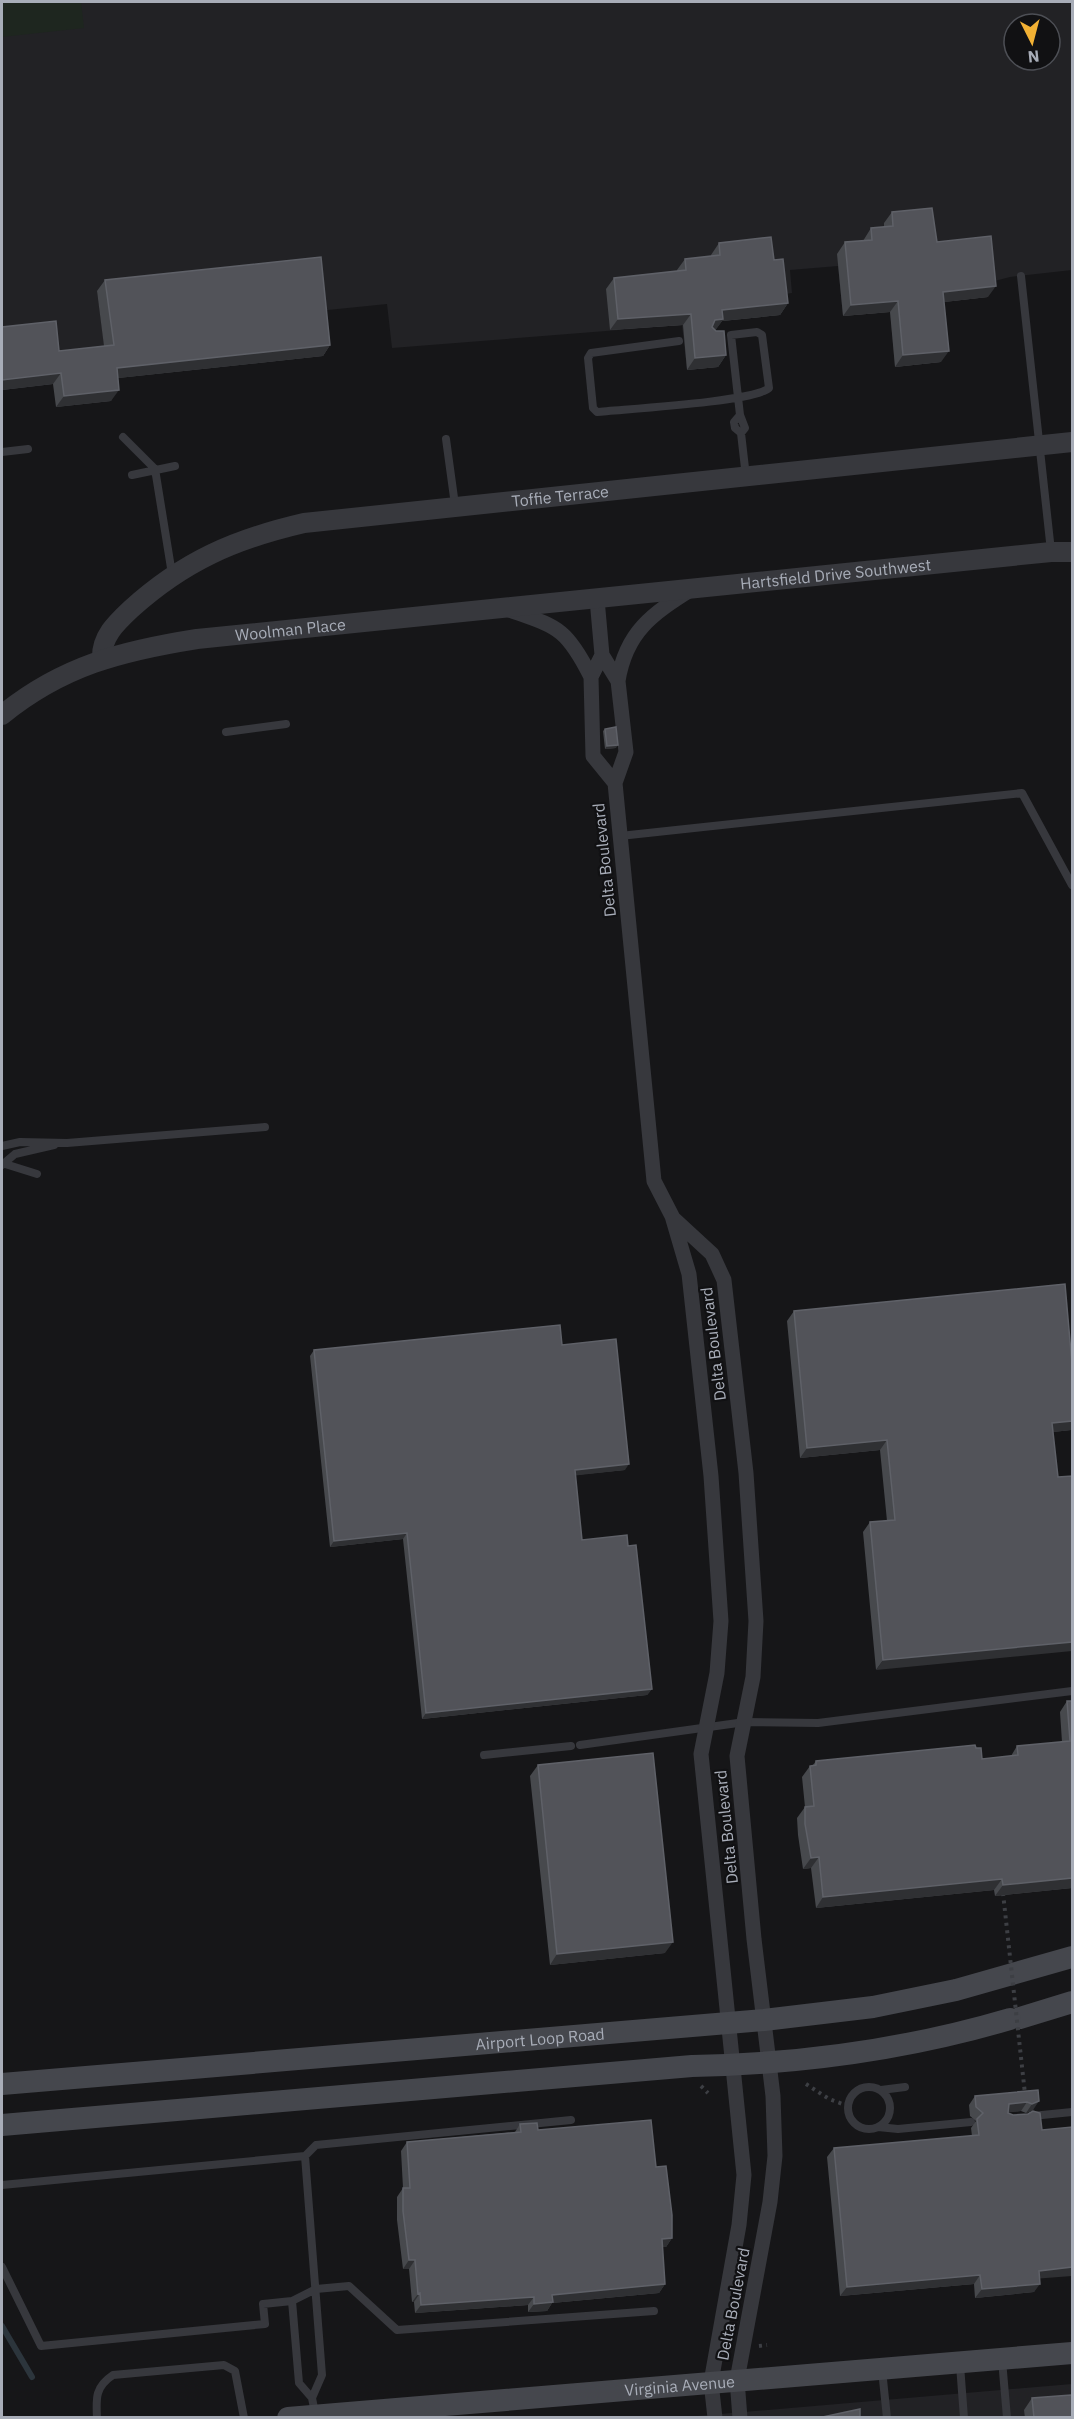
<svg xmlns="http://www.w3.org/2000/svg" width="1074" height="2419" font-family="'IBM Plex Sans',sans-serif">
  <style>
    .built { fill: #222225; fill-rule: evenodd }
    .green { fill: #1e261f }
    .lines { fill: none; stroke-linecap: round; stroke-linejoin: round }
    .stream { stroke: #2c353c; stroke-width: 6 }
    .path { stroke: #3d3f44; stroke-width: 4; stroke-dasharray: 3 4.5; stroke-linecap: butt }
    .service { stroke: #37383d; stroke-width: 8 }
    .minor { stroke: #37383d; stroke-width: 15 }
    .tertiary { stroke: #37383d; stroke-width: 20 }
    .secondary { stroke: #45474d; stroke-width: 22 }
    .path-bridge { stroke: #3d3f44; stroke-width: 4; stroke-dasharray: 3 4.5; stroke-linecap: butt }
    .wall { fill: #47494d }
    .shaded-wall { fill: #2f3033 }
    .building { fill: #525359; stroke: #5f6168; stroke-width: 1.5 }
    .labels { text-anchor: middle; stroke-width: 4.5; stroke-linejoin: round; paint-order: stroke }
    .street-label { font-size: 16px; fill: #a8adb8; stroke: #111113 }
  </style>
  <rect width="100%" height="100%" fill="#161618"/>
  <path class="built" d="M2,2H1072V270L1010,277L987,283L988,297L952,301L950,286L934,288L941,362L895,367L889,300L879,301L880,313L843,316L838,266L790,270L792,293L778,295L780,315L714,322L718,367L687,370L682,325L392,348L387,304L318,311L97,291L106,357L51,362L2,337ZM1014,24H1050V60H1014Z
    M1072,2384V2417L677,2418L685,2417Z"/>
  <path class="green" d="M2,2H81L84,28L2,37Z"/>
  <g class="lines">
    <path class="stream" d="M2,2326L32,2377"/>
    <path class="path" d="M806,2084L829,2099L848,2106
      M701,2086L708,2093
      M759,2346L767,2345"/>
    <path class="service" d="M1021,276L1051,551
      M679,341L591,353L588,358L593,408L597,412C625,409 754,402 769,388L762,335L757,332L731,335L740,415L745,428L741,433L746,477
      M740,415L734,422L735,428L741,433
      M123,437L155,469L172,574
      M446,439L455,505
      M2,452L28,449
      M132,475L175,466
      M226,732L286,724
      M620,836L1022,793L1072,885
      M2,1146L20,1142L67,1143L265,1127
      M2,1163L37,1174
      M2,1165L15,1154L54,1145
      M580,1745L745,1722L818,1723L1072,1691
      M484,1755L571,1746
      M848 2108a21 21 0 1 1 42 0a21 21 0 1 1-42 0Z
      M881,2090L905,2087
      M1032,2116L1072,2112
      M878,2127L898,2129L971,2122
      M305,2156L322,2375L312,2398
      M2,2185L305,2156L316,2145L571,2120
      M2,2267L41,2346L265,2324L263,2304L292,2301L316,2289L349,2286L397,2330L654,2311
      M292,2301L299,2383L312,2398L315,2413
      M1002,2360L1007,2418
      M960,2365L964,2418
      M882,2370L887,2418
      M97,2418C96,2398 95,2387 113,2375L224,2365L235,2371L244,2418"/>
    <path class="minor" d="M597,599L602,655L618,681L626,752L615,783L654,1181L672,1216L689,1274L711,1476L721,1621L717,1673L701,1754L744,2175L739,2225L711,2382L715,2418
      M504,608C556,627 565,625 591,677
      M602,655L591,677L593,756L615,783
      M618,681C626,632 652,614 692,589
      M674,1219L712,1254L724,1280L746,1473L756,1621L753,1677L737,1756L754,1939L773,2096L775,2156L770,2202L737,2380L740,2418"/>
    <g class="tertiary">
      <path id="s1" d="M102,659C101,637 116,623 131,609C184,561 235,539 304,523L1072,442"/>
      <path id="s2" d="M2,715C62,666 121,651 197,639L1051,552H1072"/>
    </g>
    <g class="secondary">
      <path d="M1020,2018L1072,2002"/>
      <path id="s3" d="M2,2084L764,2020L873,2007L956,1990L1072,1957"/>
      <path d="M2,2125L692,2066C799,2064 908,2049 1010,2019"/>
      <path id="s4" d="M288,2418L1072,2353"/>
    </g>
    <path class="path-bridge" d="M1003,1893L1025,2094"/>
  </g>
  <path class="wall" d="M892,212L937,242L988,297L944,302L941,362L895,367L890,312L843,316L837,254L845,242L863,241L871,228L884,227V223Z
    M719,243L774,260L788,303L780,315L722,321L715,330L726,355L718,367L687,370L683,325L610,330L606,289L614,278L677,271V270L685,259L711,256V255Z
    M105,280L330,345L323,356L118,378L111,401L56,407L53,384L2,390V327L59,351L104,346L97,291Z
    M605,729L616,748L605,749L603,731Z
    M794,1311L1071,1430L1053,1432L876,1670L863,1532L870,1522L887,1521L880,1450L800,1458L787,1321Z
    M562,1345L625,1470L575,1475L582,1540L652,1689L647,1695L422,1719L403,1539L330,1547L310,1356L314,1350Z
    M1067,1701H1072V1888L995,1896L994,1890L816,1908L811,1868L803,1869L798,1835L797,1818L805,1807L802,1777L810,1766L813,1765L816,1761L976,1748L982,1759L1011,1756L1017,1746L1062,1742L1060,1712Z
    M538,1765L665,1953L550,1965L530,1776Z
    M1038,2090L1033,2110L1026,2113L1021,2111L1008,2112L1040,2279L1034,2292L975,2298L974,2284L840,2296L827,2157L834,2148L972,2136L971,2128L976,2121L970,2116L969,2105L975,2096Z
    M520,2124L656,2167L672,2238L666,2247H662L665,2284L659,2293L552,2303L547,2311L528,2312V2305L415,2313L414,2302H412L409,2269H403L397,2220V2197L403,2188L401,2151L407,2142L515,2132Z
    M1032,2398L1072,2418H1025L1024,2410Z"/>
  <path class="shaded-wall" d="M996,286L988,297L936,303L943,292Z
    M898,301L890,312L843,316L851,305Z
    M788,303L780,315L722,321L715,331L707,332L722,310Z
    M691,314L683,325L610,330L618,319Z
    M330,345L323,356L109,379L117,368Z
    M949,351L941,362L895,367L903,355Z
    M726,355L718,367L687,370L695,358Z
    M61,373L53,384L2,390V380Z
    M119,390L111,401L56,407L64,396Z
    M618,745L616,748L605,749L607,746Z
    M1072,1421V1428L1071,1430L1045,1433L1052,1423Z
    M887,1440L880,1450L800,1458L807,1448Z
    M629,1464L625,1470L571,1476L575,1470Z
    M407,1533L403,1539L330,1547L334,1541Z
    M1072,1642V1651L876,1670L883,1660Z
    M652,1689L647,1695L422,1719L426,1713Z
    M819,1857L811,1868L803,1869L811,1858Z
    M1072,1878V1888L995,1896L1003,1885Z
    M1002,1879L994,1890L816,1908L823,1897Z
    M673,1942L665,1953L550,1965L557,1954Z
    M1039,2101L1033,2110L1026,2113L1032,2104Z
    M1027,2102L1021,2111L1003,2113L1009,2104Z
    M672,2238L666,2247H656L662,2239Z
    M409,2260H415L409,2269H403Z
    M1072,2267V2276L1033,2279L1039,2271Z
    M980,2275L974,2284L840,2296L847,2287Z
    M665,2284L659,2293L552,2303L547,2311L528,2312L534,2304L552,2295Z
    M1040,2284L1034,2292L975,2298L982,2289Z
    M420,2293L414,2302H412L418,2294Z
    M534,2297L528,2305L415,2313L421,2305Z"/>
  <path class="building" d="M932,208L937,242L991,236L996,286L943,292L949,351L903,355L898,301L851,305L845,242L872,240L871,228L893,226L892,212Z
    M771,237L774,260L783,259L788,303L722,310L723,319L715,320L712,327L716,331H724L726,355L695,358L691,314L618,319L614,278L686,270L685,259L720,255L719,243Z
    M321,257L330,345L117,368L119,390L100,392L64,396L61,373L2,380V327L56,321L59,351L114,345L105,280Z
    M616,727L618,745L607,746L605,729Z
    M1065,1284L1072,1364V1421L1052,1423L1058,1477L1072,1476V1642L883,1660L870,1522L895,1520L887,1440L807,1448L794,1311Z
    M560,1325L562,1345L616,1339L629,1464L575,1470L582,1540L627,1535L628,1546L636,1545L652,1689L426,1713L407,1533L334,1541L314,1350Z
    M1067,1701H1072V1878L1003,1885L1002,1879L823,1897L819,1857L811,1858L805,1824V1807L814,1806L810,1766L816,1765V1761L975,1745L976,1748H981L982,1759L1018,1755L1017,1746L1070,1741Z
    M653,1753L673,1942L557,1954L538,1765Z
    M1038,2090L1039,2101L1032,2104L1027,2102L1009,2104L1008,2113L1013,2115L1028,2114L1033,2111L1040,2113L1042,2130L1072,2127V2267L1039,2271L1040,2284L982,2289L980,2275L847,2287L834,2148L979,2135L977,2119L983,2113L976,2107L975,2096Z
    M651,2120L656,2167L666,2166L672,2215V2238L662,2239L665,2284L552,2295L553,2302L534,2304V2297L421,2305L420,2293L418,2294L415,2260H409L403,2211V2188H410L407,2142L521,2132L520,2124L537,2123L538,2130Z
    M1071,2395L1072,2396V2418H1034L1032,2398Z
    M860,2409V2418H818Z"/>
  <g class="labels">
    <g class="street-label">
      <text dy="6" stroke="none"><textPath href="#s1" startOffset="513">Toffie Terrace</textPath></text>
      <text dy="6" stroke="none"><textPath href="#s2" startOffset="854">Hartsfield Drive Southwest</textPath></text>
      <text dy="6" stroke="none"><textPath href="#s2" startOffset="306">Woolman Place</textPath></text>
      <text transform="translate(604 860) rotate(-96)" y="6">Delta Boulevard</text>
      <text transform="translate(713 1344) rotate(-97)" y="6">Delta Boulevard</text>
      <text transform="translate(726 1827) rotate(-96)" y="6">Delta Boulevard</text>
      <text dy="6" stroke="none"><textPath href="#s3" startOffset="540">Airport Loop Road</textPath></text>
      <text transform="translate(733 2304) rotate(-79)" y="6">Delta Boulevard</text>
      <text dy="6" stroke="none"><textPath href="#s4" startOffset="393">Virginia Avenue</textPath></text>
    </g>
  </g>
  <rect width="1074" height="2419" fill="none" stroke="#a8adb8" stroke-width="6"/>
  <g transform="translate(1032 42) rotate(174)"><circle r="28" fill="#111113" stroke="#4d4f55" stroke-width="1.5"/>
  <path d="M0-4.5L10 22L0 15L-10 22Z" fill="#f2b134"/>
  <text y="-9" font-size="16" font-weight="bold" text-anchor="middle" fill="#a8adb8">N</text>
  </g>
</svg>
